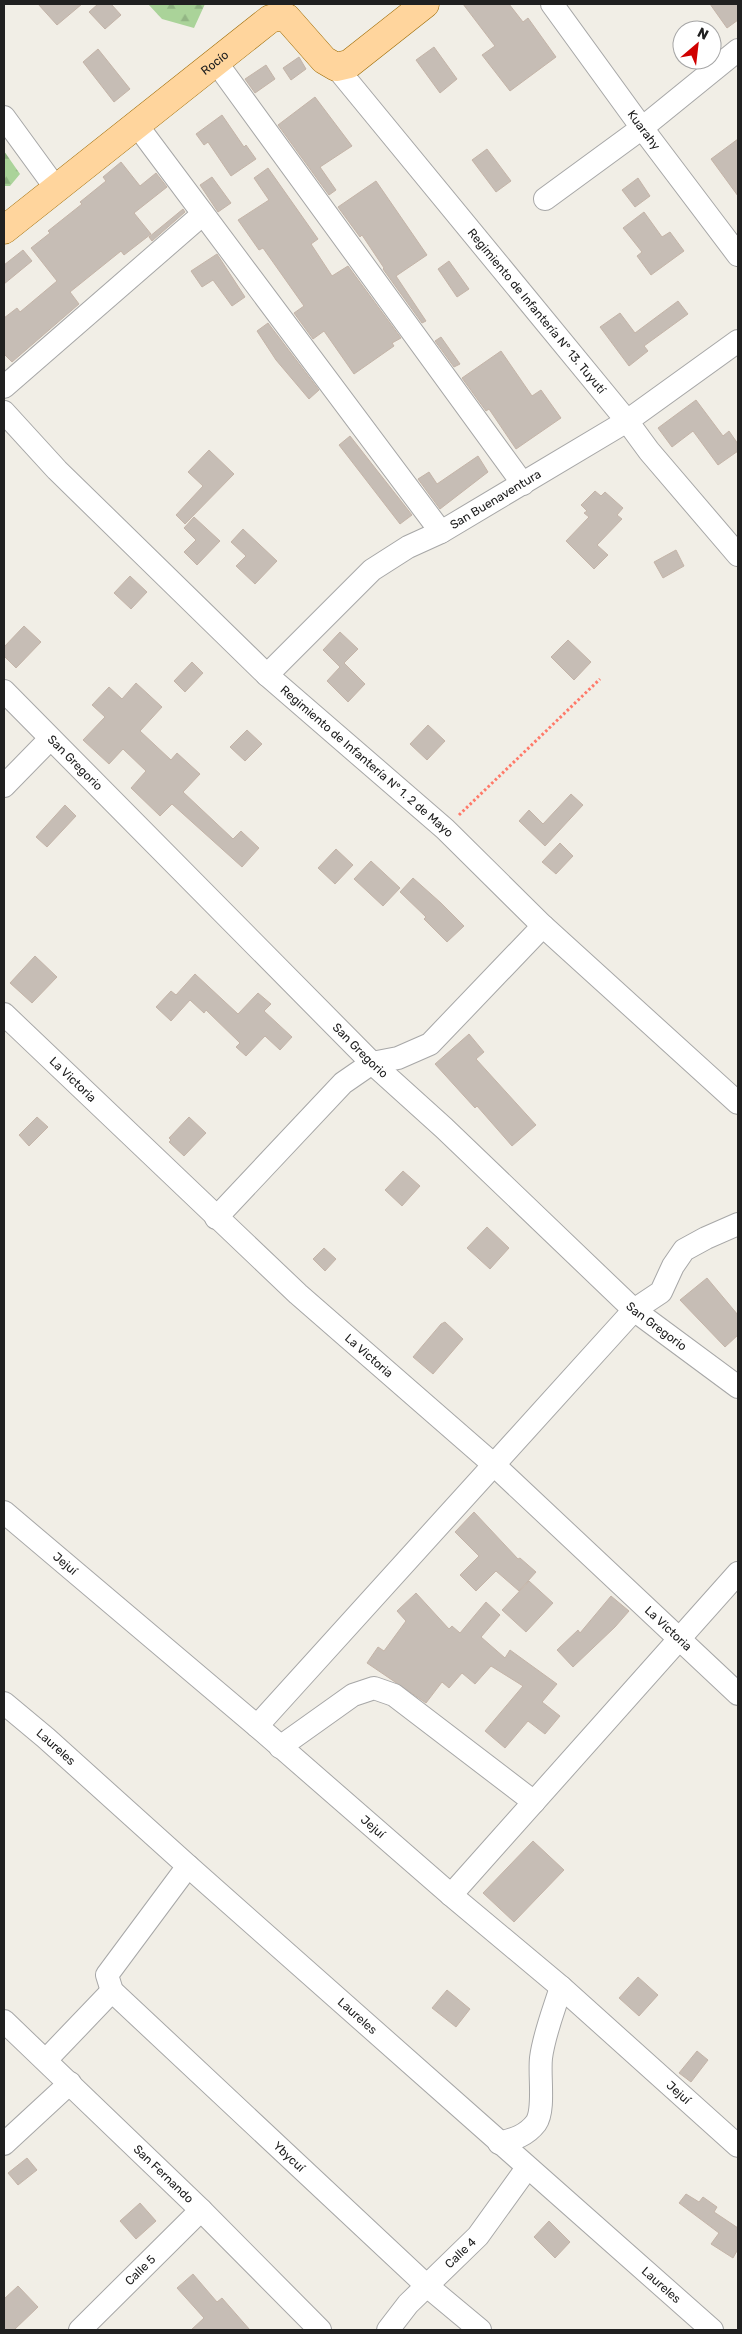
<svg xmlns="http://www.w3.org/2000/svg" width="742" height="2334" font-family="Rubik,sans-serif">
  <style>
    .forest { fill: url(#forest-firs) }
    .building { fill: #c6bdb5; stroke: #c4b4a8 }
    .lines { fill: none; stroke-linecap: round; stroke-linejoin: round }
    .minor-casing { stroke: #a7a7a7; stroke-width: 24 }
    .major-casing { stroke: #9c6900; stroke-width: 29 }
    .path { stroke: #ff7969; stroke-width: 3; stroke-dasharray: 2.5 2.5; stroke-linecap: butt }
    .minor { stroke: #fff; stroke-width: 22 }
    .major { stroke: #ffd59d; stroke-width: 28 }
    .labels { text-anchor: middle; stroke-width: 4; stroke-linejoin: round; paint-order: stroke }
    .street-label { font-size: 12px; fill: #202020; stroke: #fff }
  </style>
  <defs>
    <pattern id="forest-firs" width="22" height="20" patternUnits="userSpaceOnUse" patternTransform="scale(1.25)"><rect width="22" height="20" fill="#aad399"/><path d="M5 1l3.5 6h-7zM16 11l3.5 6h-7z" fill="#92b584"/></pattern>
  </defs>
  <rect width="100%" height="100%" fill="#f1eee6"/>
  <path class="forest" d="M148,4H205L194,28L162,19Z
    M4,151L20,174L10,186H4Z"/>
  <path class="building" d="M38,4H82L57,25Z
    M98,4H111L121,15L105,29L89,12Z
    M463,4H509L523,22L528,18L556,57L510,91L482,55L495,46Z
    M710,4H738V20L727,28Z
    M434,47L457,79L440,93L416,60Z
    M98,49L130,89L114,102L83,62Z
    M299,57L306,69L291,80L283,68Z
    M266,65L275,79L255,93L245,79Z
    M315,97L352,146L320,167L336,190L329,195L278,125Z
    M222,115L244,147L246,145L256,159L231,176L208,142L204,145L196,134Z
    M738,139V196L711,159Z
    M487,149L511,181L496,192L472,160Z
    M121,162L140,186L156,173L167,187L134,213L151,234L124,255L121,251L70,292L79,304L12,362L4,354V318L17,308L20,312L57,281L31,248L50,233L48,231L82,204L80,202L106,181L103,177Z
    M268,168L318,239L311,244L332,276L348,266L401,338L392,343L394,346L354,374L324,331L313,339L294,313L304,306L263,248L259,250L238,220L269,200L254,178Z
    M212,177L231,203L218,212L200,185Z
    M638,178L650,196L635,207L622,190Z
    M376,181L427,255L396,276L426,321L422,323L383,269L384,268L362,235L360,237L338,207Z
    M183,209L185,212L152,241L149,237Z
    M644,212L662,237L670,232L684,251L651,275L637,256L642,252L623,228Z
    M23,250L32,261L4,284V265Z
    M217,254L245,297L232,306L213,280L202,287L191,271Z
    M449,261L469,289L457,297L438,269Z
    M678,301L688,314L644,346L648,351L629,366L600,327L620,313L635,333Z
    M268,323L319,390L309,399L276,360L257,331Z
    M441,337L460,364L454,367L435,341Z
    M501,351L532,396L541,390L561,418L516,449L489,409L486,411L462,378Z
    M696,400L723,436L729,431L738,444V451L718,465L693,431L672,447L658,428Z
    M350,436L412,515L400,524L339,445Z
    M209,450L234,474L185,524L176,515L203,486L188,472Z
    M478,456L488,472L440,509L418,479L429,472L437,484Z
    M595,491L601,496L605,492L623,508L617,515L622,519L597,545L608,555L594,569L566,541L589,517L584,513L587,511L581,505Z
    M194,517L220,541L197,565L184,552L196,540L184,528Z
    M243,529L277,561L255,584L236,566L246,556L231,542Z
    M676,550L684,566L663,578L654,562Z
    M130,576L147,592L131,609L114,593Z
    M24,626L41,642L16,668L4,656V647Z
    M340,632L358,649L344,663L365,684L348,702L327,681L340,667L323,650Z
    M568,640L591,662L574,680L551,657Z
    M192,662L203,673L185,692L174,681Z
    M136,683L162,707L140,731L171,760L177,753L200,774L183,792L233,839L241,831L259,848L242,867L172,804L160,816L131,788L146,771L123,749L109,764L83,740L105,717L92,705L109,687L122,699Z
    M428,725L445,741L427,760L410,744Z
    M247,730L262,744L245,761L230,747Z
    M571,794L583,805L545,846L519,821L529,810L543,824Z
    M65,805L76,816L47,847L36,837Z
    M560,843L573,856L556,874L542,862Z
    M336,849L353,865L335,884L318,868Z
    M371,861L400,888L383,906L354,879Z
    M413,878L441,903L464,926L447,942L424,919L426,917L400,892Z
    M35,956L57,977L32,1003L10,983Z
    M195,974L238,1014L258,993L271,1004L264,1011L292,1037L280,1050L265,1036L246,1056L236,1047L240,1043L206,1010L204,1013L190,1000L171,1021L156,1007L171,991L176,995Z
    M469,1034L484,1052L476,1059L536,1125L512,1146L477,1106L475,1108L435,1064Z
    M37,1117L48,1127L29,1146L19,1135Z
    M189,1117L206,1133L184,1156L169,1142L171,1140L169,1138Z
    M403,1171L420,1186L402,1206L385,1190Z
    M487,1227L509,1248L490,1269L467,1248Z
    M324,1248L336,1259L325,1271L313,1259Z
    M707,1278L738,1315V1335L725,1347L680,1300Z
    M445,1322L463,1339L433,1374L413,1357L441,1324Z
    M474,1512L518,1559L520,1558L536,1572L519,1591L496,1571L476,1591L460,1575L479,1556L455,1532Z
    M529,1581L553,1603L526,1632L502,1610Z
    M416,1593L449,1629L452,1626L460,1633L486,1602L500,1615L481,1637L505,1658L510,1650L557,1684L542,1702L560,1716L545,1734L528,1721L505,1748L485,1731L523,1686L491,1666L475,1684L462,1673L449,1688L442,1682L426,1703L367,1663L378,1647L384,1651L406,1621L397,1611Z
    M611,1596L629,1611L615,1627L573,1667L557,1650L578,1630L580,1633Z
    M533,1841L564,1870L514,1922L483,1893Z
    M638,1977L658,1995L639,2016L619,1998Z
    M447,1990L470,2009L456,2027L432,2008Z
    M697,2051L708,2060L691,2082L679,2073Z
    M27,2158L37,2170L18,2185L8,2173Z
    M686,2194L699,2202L703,2197L717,2207L714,2212L738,2228V2249L733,2258L711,2244L719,2233L679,2203Z
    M140,2203L156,2221L136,2239L120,2221Z
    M549,2221L570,2242L555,2258L534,2237Z
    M193,2274L217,2302L222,2298L250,2330H191L204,2318L177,2288Z
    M18,2286L38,2307L14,2330H4V2299Z"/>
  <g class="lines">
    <defs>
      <g id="minor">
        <path id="s1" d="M552,4L642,128L738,255"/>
        <path d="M216,62L523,484"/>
        <path id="s2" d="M336,67L627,421L649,451L738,555"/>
        <path d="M4,117L55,187"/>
        <path d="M136,124L441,532"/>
        <path d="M545,199L642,128L738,50"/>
        <path d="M4,387L203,214"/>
        <path id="s3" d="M4,412L57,470L267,675L445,829L543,926L738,1103"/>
        <path id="s4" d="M267,675L372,570L408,547L441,532L627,421L738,341"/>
        <path id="s5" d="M4,691L372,1063L444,1128L634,1310L738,1387"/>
        <path d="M4,786L50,739"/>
        <path id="s6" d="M4,1014L298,1294L493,1464L738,1694"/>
        <path d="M216,1218L343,1083L372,1063L398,1058L430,1044L543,926"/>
        <path id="s7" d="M4,1512L257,1726L451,1895L561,1987L738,2146"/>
        <path id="s8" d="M4,1703L46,1738L188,1866L712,2330"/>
        <path d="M257,1726L634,1310L661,1292L673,1266L684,1250L706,1238L738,1224"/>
        <path d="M280,1747L353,1695L374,1688L394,1695L534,1802"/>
        <path id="s9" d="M188,1866L107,1975L112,1991L426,2285L480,2330"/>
        <path d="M451,1895L738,1573"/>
        <path id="s10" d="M4,2021L201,2210L320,2330"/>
        <path d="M46,2060L112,1991"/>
        <path d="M499,2143C514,2139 526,2136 536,2123C545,2110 539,2076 541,2058C544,2034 554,2010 561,1987"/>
        <path d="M4,2144L70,2083"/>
        <path id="s11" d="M80,2330L201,2210"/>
        <path id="s12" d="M388,2330L408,2304L478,2236L527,2168"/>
      </g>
      <g id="major">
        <path id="s13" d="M4,230L270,19L278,17L287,18L324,60L336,67L349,64L425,4"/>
      </g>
    </defs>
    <use href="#minor" class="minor-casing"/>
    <use href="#major" class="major-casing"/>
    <path class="path" d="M459,815L600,679"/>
    <use href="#minor" class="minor"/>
    <use href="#major" class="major"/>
  </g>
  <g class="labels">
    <g class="street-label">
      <text dy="4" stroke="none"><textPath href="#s13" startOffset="269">Rocío</textPath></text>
      <text dy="4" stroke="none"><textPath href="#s1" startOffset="156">Kuarahy</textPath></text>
      <text dy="4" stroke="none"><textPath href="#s2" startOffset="316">Regimiento de Infantería N° 13. Tuyutí</textPath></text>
      <text dy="4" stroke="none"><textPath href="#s4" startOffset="291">San Buenaventura</textPath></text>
      <text dy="4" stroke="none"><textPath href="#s3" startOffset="504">Regimiento de Infantería N° 1. 2 de Mayo</textPath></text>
      <text dy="4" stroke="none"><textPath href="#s5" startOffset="101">San Gregorio</textPath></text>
      <text dy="4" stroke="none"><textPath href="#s5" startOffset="506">San Gregorio</textPath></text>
      <text dy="4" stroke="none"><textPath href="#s6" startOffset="95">La Victoria</textPath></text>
      <text dy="4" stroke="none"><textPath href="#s5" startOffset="911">San Gregorio</textPath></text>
      <text dy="4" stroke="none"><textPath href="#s6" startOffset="500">La Victoria</textPath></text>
      <text dy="4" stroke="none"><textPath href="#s7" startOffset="80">Jejuí</textPath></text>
      <text dy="4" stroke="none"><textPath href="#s6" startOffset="905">La Victoria</textPath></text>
      <text dy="4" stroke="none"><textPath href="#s8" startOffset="68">Laureles</textPath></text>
      <text dy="4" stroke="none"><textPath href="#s7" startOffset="485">Jejuí</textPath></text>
      <text dy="4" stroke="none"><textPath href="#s8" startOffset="472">Laureles</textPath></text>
      <text dy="4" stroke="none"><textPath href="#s7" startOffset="890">Jejuí</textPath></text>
      <text dy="4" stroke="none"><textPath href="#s9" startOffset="395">Ybycuí</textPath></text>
      <text dy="4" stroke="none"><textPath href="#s10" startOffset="221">San Fernando</textPath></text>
      <text dy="4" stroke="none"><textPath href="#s12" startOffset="106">Calle 4</textPath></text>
      <text dy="4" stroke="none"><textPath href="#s11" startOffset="85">Calle 5</textPath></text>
      <text dy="4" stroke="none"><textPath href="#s8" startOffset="878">Laureles</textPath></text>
    </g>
  </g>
  <rect width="742" height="2334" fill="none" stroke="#202020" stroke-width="10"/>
  <g transform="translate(697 45) rotate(28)"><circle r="24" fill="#ffffff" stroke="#a6a6a6"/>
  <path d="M0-4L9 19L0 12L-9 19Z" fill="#d00000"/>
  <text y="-8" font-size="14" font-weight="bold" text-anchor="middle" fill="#202020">N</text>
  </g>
</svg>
